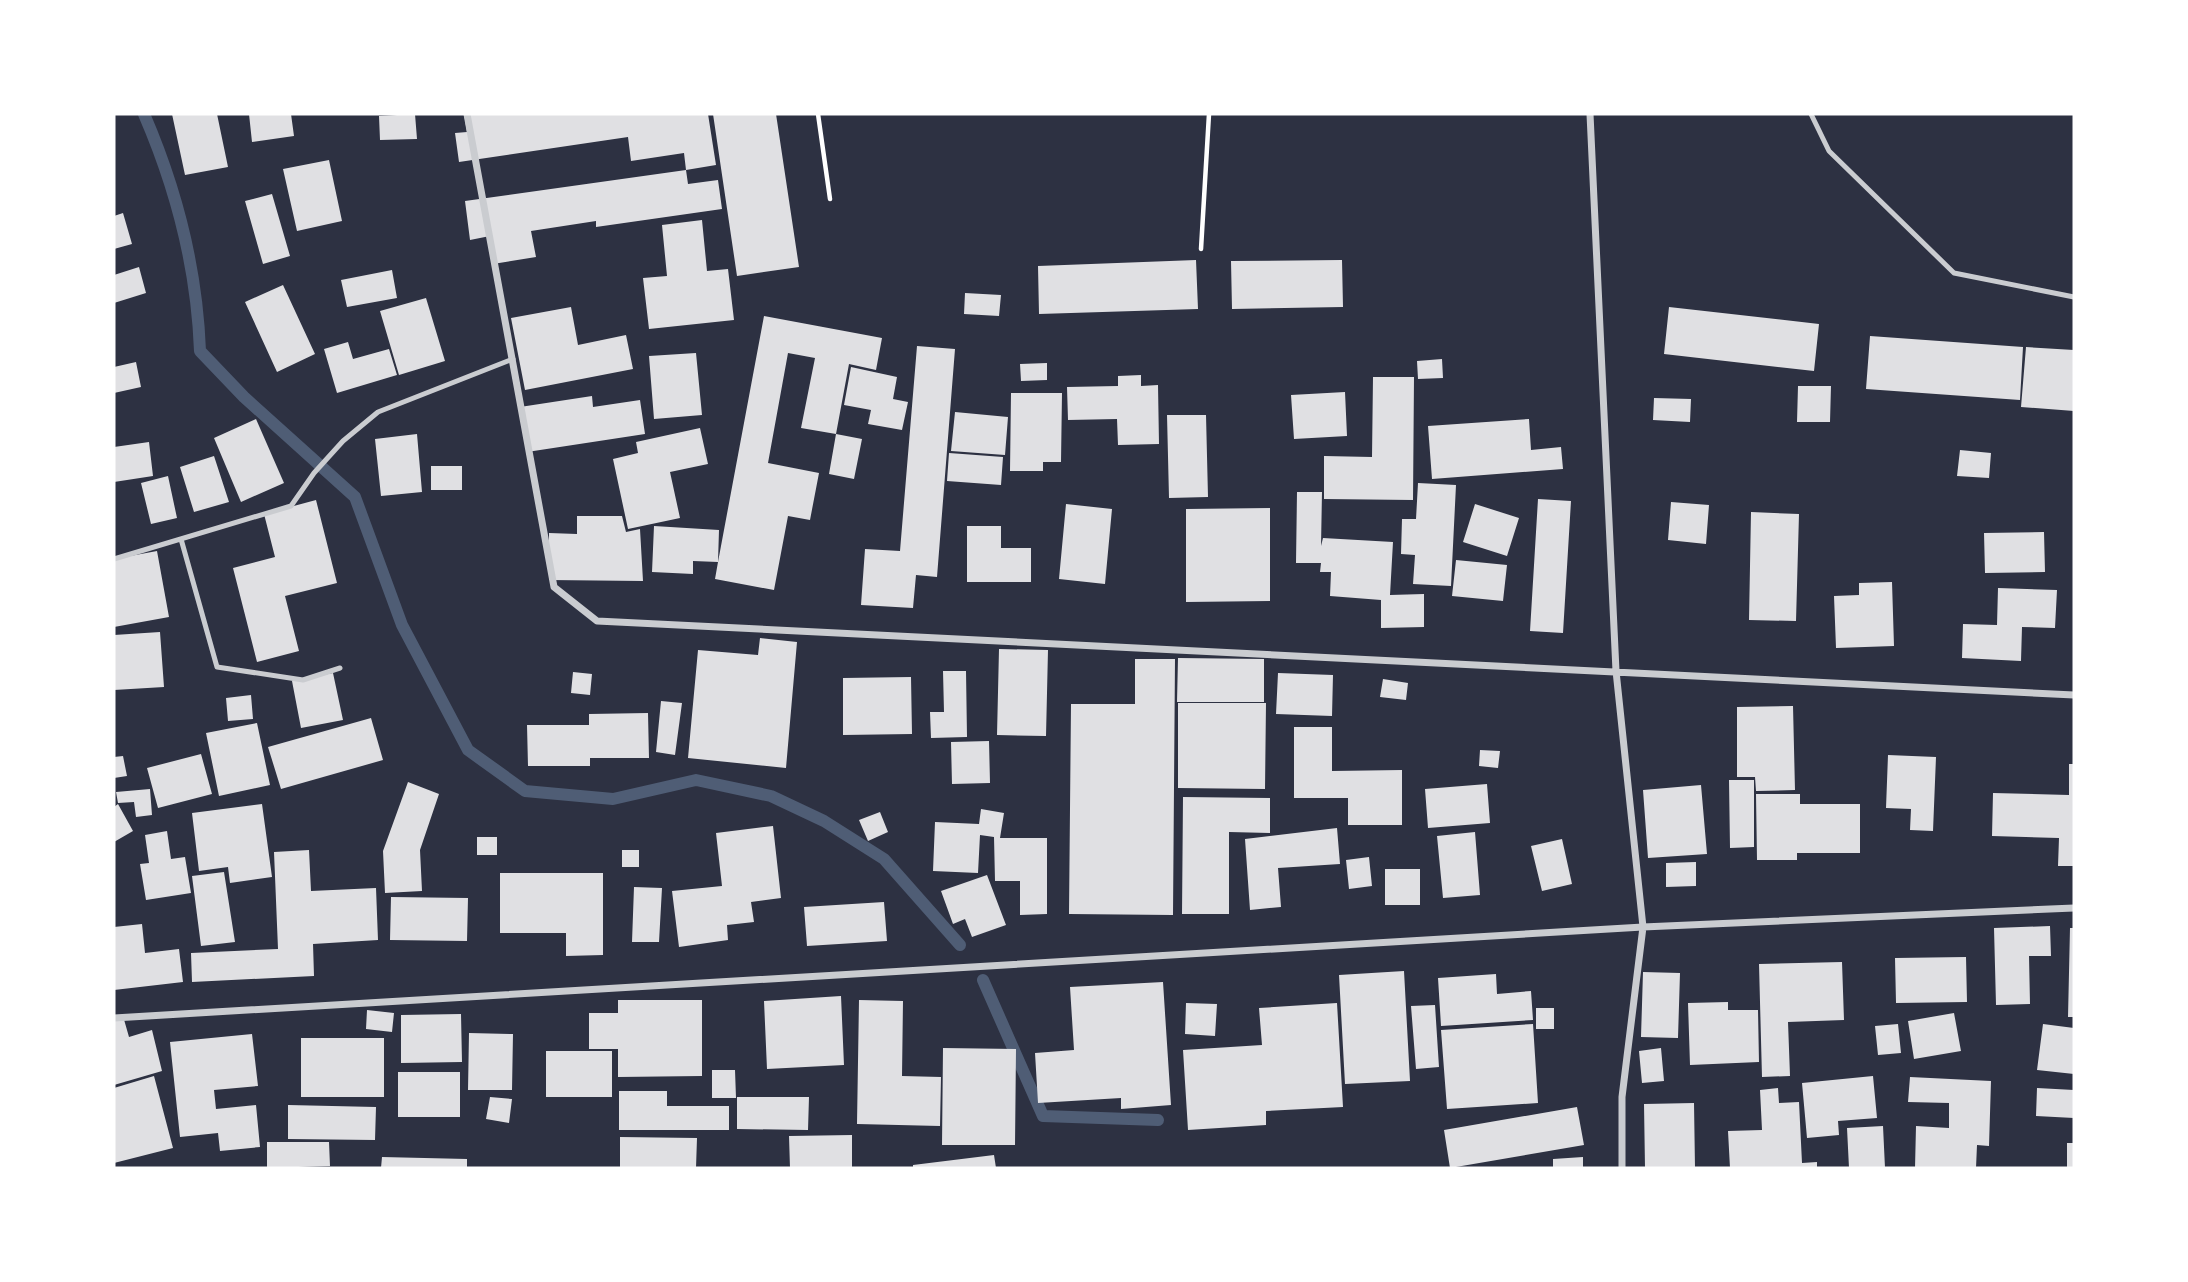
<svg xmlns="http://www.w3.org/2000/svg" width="2188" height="1282" font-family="Manrope,sans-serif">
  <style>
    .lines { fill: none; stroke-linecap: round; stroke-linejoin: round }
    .stream { stroke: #4f5d75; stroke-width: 12 }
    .building { fill: #e0e0e3 }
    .path { stroke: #fff; stroke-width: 4.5 }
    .service { stroke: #caccd0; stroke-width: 5 }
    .minor { stroke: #caccd0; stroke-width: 7 }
  </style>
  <rect width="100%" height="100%" fill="#2d3142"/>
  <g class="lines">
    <path class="stream" d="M144,114C176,188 197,270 200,351L244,397L355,497L402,625L468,750L525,791L613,799L696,780L771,796L824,821L884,859L960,945
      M983,980L1043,1116L1158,1120"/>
  </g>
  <path class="building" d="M172,114H217L228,167L185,175Z
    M249,114H291L294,136L252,142Z
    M415,114L417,139L380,140L379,116Z
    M464,114H708L716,165L686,170L684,153L631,161L628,137L459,162L455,133L467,132Z
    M713,114H776L799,267L737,276Z
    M329,160L342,221L297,231L283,169Z
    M686,170L688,184L718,180L722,209L596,227V221L531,231L536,257L493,264L490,236L470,240L465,201Z
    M272,194L290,256L263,264L245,201Z
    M123,213L132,244L114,249V216Z
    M702,220L707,271L728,269L734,320L649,329L643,278L667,276L662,225Z
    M1196,260L1198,309L1039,314L1038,266Z
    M1342,260L1343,307L1232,309L1231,261Z
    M139,267L146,293L114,303V275Z
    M392,270L397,298L347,307L341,280Z
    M283,285L315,354L277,372L245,302Z
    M965,293L1001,295L999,316L964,314Z
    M426,298L445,361L399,375L380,311Z
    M571,307L578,345L626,335L633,369L525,390L511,318Z
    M1669,307L1819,324L1814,371L1664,354Z
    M764,316L882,338L876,370L849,364L836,434L801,428L815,358L788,353L768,463L819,473L810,520L788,516L774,590L715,579L718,562L693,561V574L652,572L654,526L719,530L718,562Z
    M1870,336L2023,347L2020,400L1866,389Z
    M348,342L353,359L389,349L397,375L337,393L324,349Z
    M917,346L955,349L937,577L916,575L913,608L861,605L865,549L900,551Z
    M2026,347L2074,350V411L2021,407Z
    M696,353L702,415L654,419L649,356Z
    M1442,359L1443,378L1418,379L1417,361Z
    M136,362L141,387L114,393V367Z
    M1047,363V380L1021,381L1020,364Z
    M851,367L897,377L893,399L908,402L902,430L868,424L871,410L844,405Z
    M1141,375V386L1158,385L1159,444L1118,445L1117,419L1068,420L1067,387L1118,386V376Z
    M1373,377H1414L1413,500L1324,499V456L1372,457Z
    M1798,386H1831L1830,422H1797Z
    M1345,392L1347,436L1294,439L1291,395Z
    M1011,393H1062L1061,462H1043V471H1010Z
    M592,396L593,407L640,400L645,434L527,452L520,407Z
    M1654,398L1691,399L1690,422L1653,420Z
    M955,412L1008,417L1005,455L951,451Z
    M1167,415H1206L1208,497L1169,498Z
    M256,419L284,483L241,502L214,438Z
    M1529,419L1531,450L1561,447L1563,469L1432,479L1428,426Z
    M700,428L708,464L670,472L680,518L628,529L613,459L638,453L636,442Z
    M417,434L422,492L381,496L375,439Z
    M836,434L862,439L854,479L829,474Z
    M149,442L153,476L114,482V447Z
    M1960,450L1991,453L1989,478L1957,476Z
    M949,453L1003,457L1001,485L947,481Z
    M214,456L229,502L194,512L180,467Z
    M431,466H462V490H431Z
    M168,476L177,518L151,524L141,483Z
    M1418,483L1456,485L1451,586L1413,584L1415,555L1401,554L1402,519H1416Z
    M1297,492H1322L1321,546L1323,538L1393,542L1390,595L1424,594V627L1381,628V600L1330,596L1331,572H1320L1321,563H1296Z
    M1538,499L1571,501L1563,633L1530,631Z
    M316,500L337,583L285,596L299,651L257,662L233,568L275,557L264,514Z
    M1671,502L1709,505L1706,544L1668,540Z
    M1066,504L1112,509L1105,584L1059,579Z
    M1475,504L1519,518L1507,556L1463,542Z
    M1270,508V601L1186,602V509Z
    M1751,512L1799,514L1796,621L1749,620Z
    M577,516H622L626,532L640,529L643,581L549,580V533L577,534Z
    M967,526H1001V548H1031V582H967Z
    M2044,532L2045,572L1985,573L1984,533Z
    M157,551L169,617L114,627V559Z
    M1456,560L1507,565L1503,601L1452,596Z
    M1892,582L1894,646L1836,648L1834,596L1859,595V583Z
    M1998,588L2057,590L2055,628L2022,627L2021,661L1962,658L1963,624L1997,625Z
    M160,632L164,687L114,690V635Z
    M760,638L797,642L786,768L688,758L698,650L758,655Z
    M999,649L1048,650L1046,736L997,735Z
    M1178,658L1264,659V702H1177Z
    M1135,659H1175L1173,915L1069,914L1071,704H1135Z
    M943,671H966L967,737L931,738L930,712H944Z
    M573,672L592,674L590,695L571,693Z
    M333,673L343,720L301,728L292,681Z
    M1278,673L1333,675L1332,716L1276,714Z
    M911,677L912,734L843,735V678Z
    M1383,679L1408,683L1406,700L1380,697Z
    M251,695L253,719L228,721L226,698Z
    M661,701L682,703L675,755L656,752Z
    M1178,703H1266L1265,789L1178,788Z
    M1793,706L1795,790L1756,791L1755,777H1737V707Z
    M648,713L649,758H590V766H528L527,725H589V714Z
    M371,718L383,760L281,789L268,747Z
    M257,723L270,785L219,796L206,733Z
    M1294,727H1332V771L1402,770V825H1348V798H1294Z
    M989,741L990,783L952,784L951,742Z
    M1480,750L1500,751L1498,768L1479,766Z
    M201,754L212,794L158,808L147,768Z
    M1888,755L1936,757L1933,831L1910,830L1911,809L1886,808Z
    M123,756L127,776L114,778V757Z
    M2069,764H2074V866H2058L2059,838L1992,836L1993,793L2069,795Z
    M1729,780H1754V847L1730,848Z
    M408,782L439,794L420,850L422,891L385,893L383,851Z
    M1487,784L1490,823L1428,828L1425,789Z
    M1701,785L1707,854L1648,858L1643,790Z
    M150,789L152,815L136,817L134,802L118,803L116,792Z
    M1756,794H1800V804H1860V853H1797V860H1757Z
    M1183,797L1270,798V833L1229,832V914H1182Z
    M118,804L133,831L114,842V807Z
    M262,804L272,877L230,883L228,867L199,871L192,813Z
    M981,809L1004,813L1000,838H1047V914L1020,915V881H995L994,837L980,835L978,873L933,871L935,822L979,824Z
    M880,812L888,832L868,841L859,820Z
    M773,826L781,898L751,902L754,922L727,925L728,940L679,947L672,891L722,886L716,833Z
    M1337,828L1340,864L1278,868L1281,907L1250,910L1245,839Z
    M167,831L171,859L185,857L191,893L146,900L140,864L149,863L145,835Z
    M1475,832L1480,895L1443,898L1437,836Z
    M477,837H497V855H477Z
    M1562,839L1572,884L1542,891L1531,846Z
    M309,850L311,891L376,888L378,940L313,944L314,976L192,982L191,953L278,949L274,852Z
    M622,850H639V867H622Z
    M1369,857L1372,886L1349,889L1346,860Z
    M1696,862V886L1666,887V863Z
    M1385,869H1420V905H1385Z
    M224,872L235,942L201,946L192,876Z
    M500,873H603V955L566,956V933H500Z
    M987,875L1006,925L972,937L965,919L953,924L941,891Z
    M634,887L662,888L659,942H632Z
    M391,897L468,898L467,941L390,940Z
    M884,902L887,941L807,946L804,907Z
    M142,924L145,953L179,949L183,982L114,990V927Z
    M2050,926L2051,956H2029L2030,1004L1996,1005L1994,928Z
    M2070,928H2074V1017H2068Z
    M1966,957L1967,1002L1896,1003L1895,958Z
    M1842,962L1844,1020L1788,1022L1790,1076L1762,1077L1759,964Z
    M1404,971L1410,1081L1345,1084L1339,975Z
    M1643,972L1680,973L1678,1038L1641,1037Z
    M1496,974L1497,994L1531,991L1533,1020L1441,1026L1438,978Z
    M1163,982L1171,1105L1121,1109V1098L1038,1103L1035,1053L1074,1050L1070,987Z
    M841,996L844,1065L767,1069L764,1001Z
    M618,1000H702V1076L618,1077V1049H589V1013H618Z
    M859,1000L903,1001L902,1076L941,1077L940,1126L857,1124Z
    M1728,1002V1010H1758L1759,1062L1690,1065L1688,1003Z
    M1186,1003L1217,1004L1215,1036L1185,1034Z
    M1337,1003L1343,1107L1266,1111V1125L1188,1130L1183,1050L1262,1045L1259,1008Z
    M1435,1005L1439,1067L1416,1069L1411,1006Z
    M1536,1008H1554V1029H1536Z
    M367,1010L394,1013L392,1032L366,1029Z
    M1954,1013L1961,1051L1914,1059L1908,1021Z
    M461,1014L462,1062L401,1063V1015Z
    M123,1016L129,1037L152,1030L162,1071L114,1085V1019Z
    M1533,1024L1538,1103L1447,1109L1441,1030Z
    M1898,1024L1901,1053L1878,1055L1875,1026Z
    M2043,1024L2074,1028V1074L2037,1070Z
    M469,1033L513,1034L512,1090H468Z
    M252,1034L258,1086L214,1090L216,1109L256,1105L260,1147L220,1151L218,1133L180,1137L170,1042Z
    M301,1038H384V1097H301Z
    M943,1048L1016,1049L1015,1145H942Z
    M1661,1048L1664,1081L1642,1083L1639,1051Z
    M546,1051H612V1097H546Z
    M712,1070H735L736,1098H712Z
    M398,1072H460V1117H398Z
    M154,1076L173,1148L114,1163V1088Z
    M1873,1076L1877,1118L1838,1121L1839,1135L1807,1138L1802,1083Z
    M1910,1077L1991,1081L1989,1146L1977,1145L1976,1168H1915L1916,1126L1949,1128V1103L1908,1102Z
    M1778,1088L1779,1103L1799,1102L1802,1163L1817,1162V1168H1730L1728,1131L1762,1130L1760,1090Z
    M2037,1088L2074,1090V1118L2036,1116Z
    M619,1091H667V1106H729V1130H619Z
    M490,1097L512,1099L509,1123L486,1119Z
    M737,1097H809L808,1130L737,1129Z
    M1694,1103L1695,1168H1645L1644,1104Z
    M288,1105L376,1107L375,1140L288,1139Z
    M1577,1107L1584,1145L1450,1168L1444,1130Z
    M1883,1126L1885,1168H1849L1847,1128Z
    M852,1135V1168H790L789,1136Z
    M620,1137L697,1138L696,1168H620Z
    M267,1142H329L330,1166L267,1168Z
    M2067,1143H2074V1168H2067Z
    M994,1155L996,1168H913V1165Z
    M382,1157L467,1159V1168H381Z
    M1583,1157V1168H1553V1159Z"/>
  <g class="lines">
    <path class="path" d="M818,114L830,199
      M1201,249L1209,114"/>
    <path class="service" d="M1811,114L1829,151L1954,273L2074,297
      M181,539L217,667L303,680L340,668
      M114,559L291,506L314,473L343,441L378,412L513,359"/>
    <path class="minor" d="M467,114L554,587L597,621L2074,695
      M1590,114L1616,671L1643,927L1622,1097V1168
      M114,1018L1643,927L2074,908"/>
  </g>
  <rect width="2188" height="1282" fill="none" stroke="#ffffff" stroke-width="231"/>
</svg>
